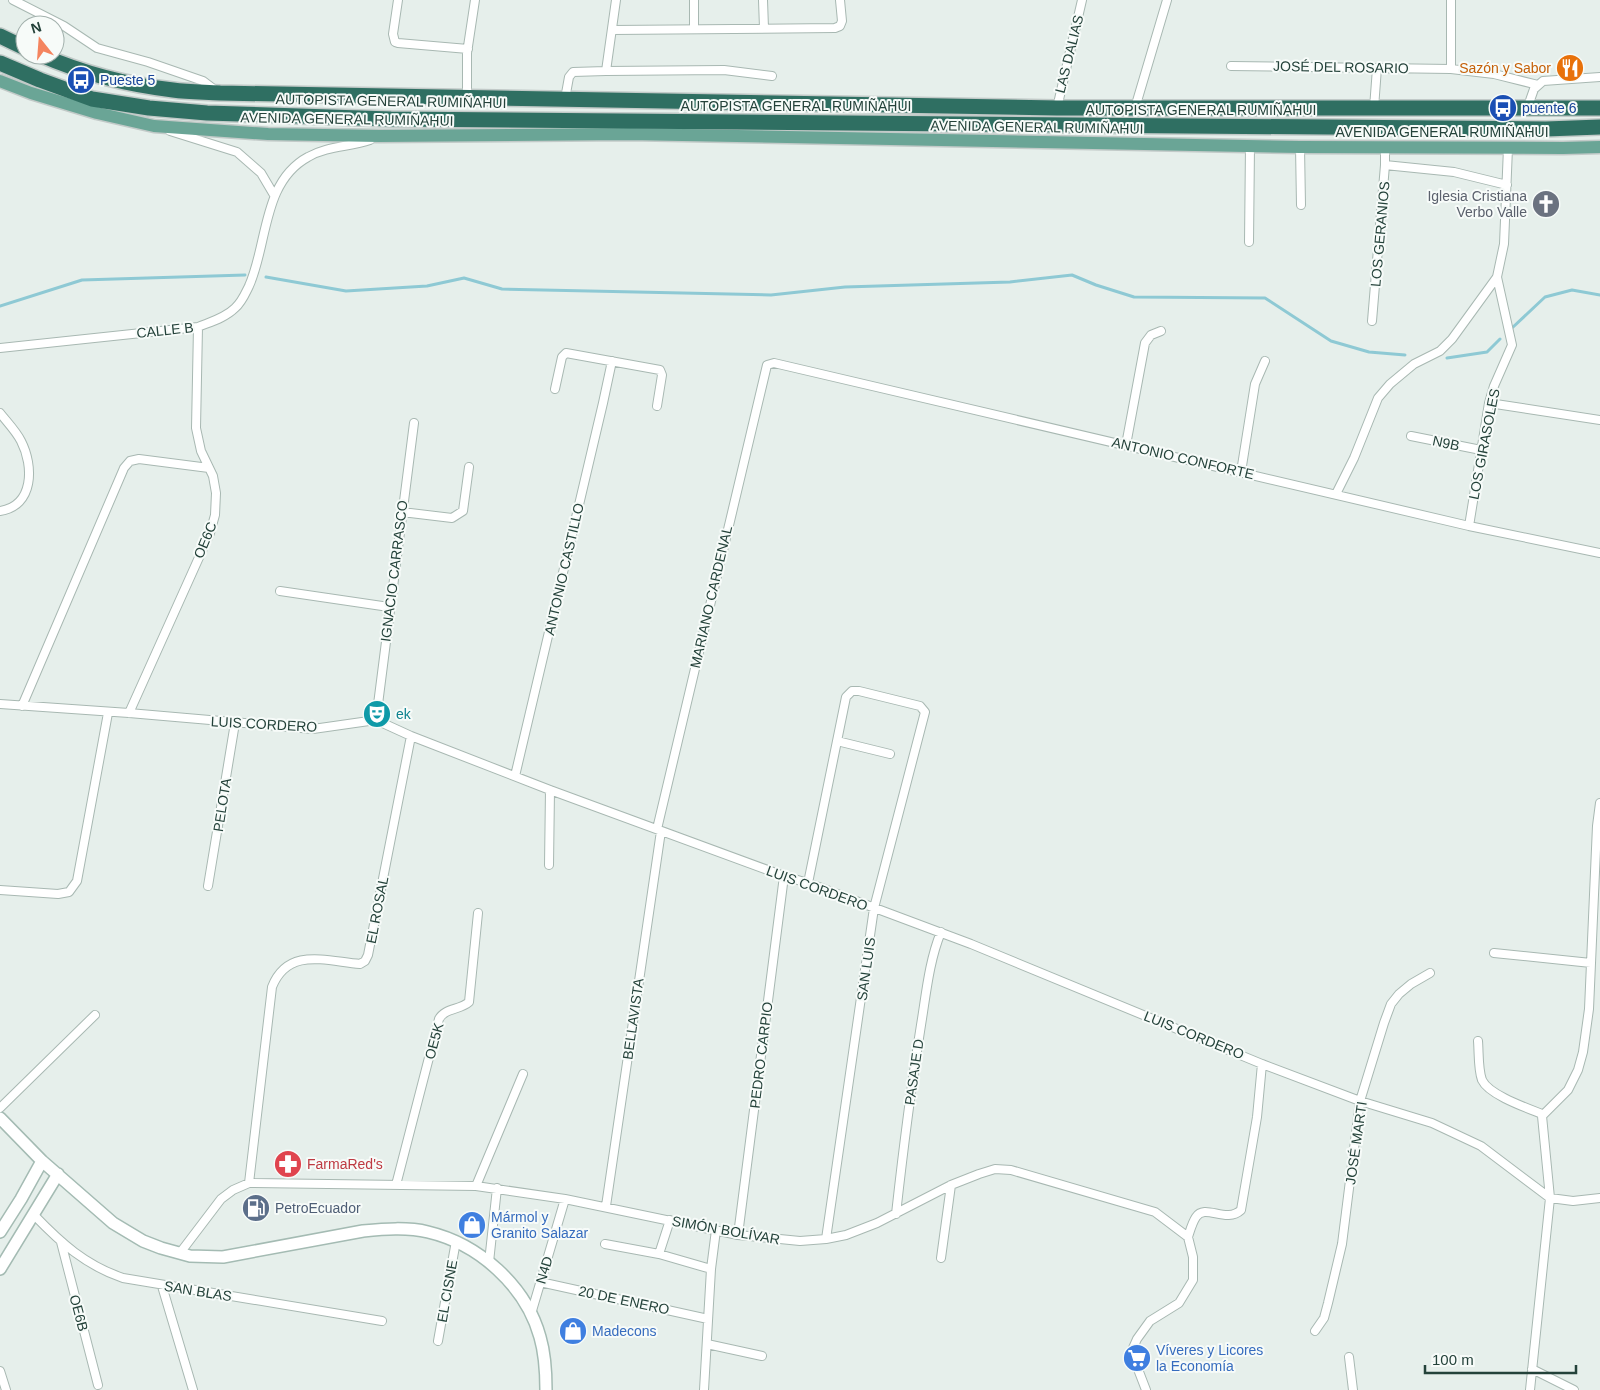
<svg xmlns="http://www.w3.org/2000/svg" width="1600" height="1390" font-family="Helvetica,sans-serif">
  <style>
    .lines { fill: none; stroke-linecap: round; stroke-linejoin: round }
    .stream { stroke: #8ec9d4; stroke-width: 3 }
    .street-casing { stroke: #a8b8b2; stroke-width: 10 }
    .secondary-casing { stroke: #a4bbb3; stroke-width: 14 }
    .primary-casing { stroke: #c2cac8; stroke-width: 15 }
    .highway-casing { stroke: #c2cac8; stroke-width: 18 }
    .street { stroke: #fff; stroke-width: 8 }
    .secondary { stroke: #fff; stroke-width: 11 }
    .primary { stroke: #6aa596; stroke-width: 12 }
    .highway { stroke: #2f6f62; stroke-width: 15 }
    .labels { text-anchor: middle; stroke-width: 4; stroke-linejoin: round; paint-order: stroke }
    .street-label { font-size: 14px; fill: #24423a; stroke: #f7fbf9 }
    .food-label { font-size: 14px; fill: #c56008; stroke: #f7fbf9; text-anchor: end }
    .transit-label { font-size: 14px; fill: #164399; stroke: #f7fbf9; text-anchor: start }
    .worship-label { font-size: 14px; fill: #5b616d; stroke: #f7fbf9; text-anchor: end }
    .culture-label { font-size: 14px; fill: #0d838f; stroke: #f7fbf9; text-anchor: start }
    .health-label { font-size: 14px; fill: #be3a42; stroke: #f7fbf9; text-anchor: start }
    .service-label { font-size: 14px; fill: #4e5e75; stroke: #f7fbf9; text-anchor: start }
    .shop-label { font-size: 14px; fill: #366cbe; stroke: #f7fbf9; text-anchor: start }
  </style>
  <rect width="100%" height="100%" fill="#e6efeb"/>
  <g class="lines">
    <path class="stream" d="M266,277L346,291L427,286L464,278L502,289L771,295L845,287L1010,282L1072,275L1096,285L1134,297L1265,298L1331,341L1369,352L1405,355
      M0,306L82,280L245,275
      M1512,328L1545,297L1572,290L1600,295
      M1447,358L1487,352L1500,339"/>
    <defs>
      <path id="street" d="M13,0L64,26L97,48L148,62L203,81L215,90
        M398,0L393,34L395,42L398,43L468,49
        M763,0L764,28
        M694,28V0
        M612,30L835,28L840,26L842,21L840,0
        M1231,66L1451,69L1494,74L1538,85
        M1451,69V0
        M606,71L724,70L772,76
        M467,98V53L475,0
        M565,99L569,77L573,72L606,71L616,0
        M1057,108L1082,0
        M1135,108L1167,0
        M1374,108L1377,68
        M1527,109L1534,89L1543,81L1600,77
        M170,131L237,152L261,173L274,195
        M1300,147L1301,205
        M1385,165L1454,172L1507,185
        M1249,242L1250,146
        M1372,321L1385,165V146
        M0,348L198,327C210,322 225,318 235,308C242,302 245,294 249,286C268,244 262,182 308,157C327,146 349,147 370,140
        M555,389L562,357L566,353L660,370L662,375L657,406
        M1489,403L1600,420
        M0,413C7,422 16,431 21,441C34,466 34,506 0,511
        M1411,436L1481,450
        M1126,445L1145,343L1151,335L1161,331
        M1241,472L1255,384L1265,361
        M1336,494L1354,458L1378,398L1390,384L1414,364L1440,351L1452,339L1497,277L1504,244L1508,148
        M402,512L452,518L463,511L469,467
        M1469,526L1489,403L1494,386L1512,345L1497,277
        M280,591L389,607
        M0,704L129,713L313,729L376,720L411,736L550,790L784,876L808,883L971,944L1262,1064L1360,1101L1432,1123L1481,1146L1550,1198L1573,1201L1600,1198
        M22,706L124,468L130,461L139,459L209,468
        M129,713L210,533L215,515L216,493L213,476L201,451L196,428L198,327
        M376,720L414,423
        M837,741L890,754
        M515,776L603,403L612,361
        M657,829L767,365L774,363L1469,526L1600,553
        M549,865L550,790
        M808,883L846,697L852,691H859L920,706L925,712L874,908L826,1239
        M208,886L235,723
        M0,890L58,894L69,892L77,881L108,713
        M1494,953L1591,963
        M1478,1041C1479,1053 1478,1069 1482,1080C1489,1095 1527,1108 1542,1114
        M0,1108L95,1015
        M249,1183L272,987C288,947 325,961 360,964L365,961L368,955L411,736
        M396,1185L439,1019C445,1008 460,1010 469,1002L478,913
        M476,1186L523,1074
        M606,1206L661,831
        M896,1214C903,1151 911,1088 921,1025C926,995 929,961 941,932
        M34,1215C61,1243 85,1265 123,1278L382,1321
        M738,1235L784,876
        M1188,1237C1190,1231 1192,1223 1196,1217C1205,1203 1226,1224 1241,1210L1257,1117L1262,1064
        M61,1242L98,1385
        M605,1244L659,1254L711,1269
        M180,1253L221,1199L233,1190L249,1183L476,1186L565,1199L738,1235L800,1241L826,1239L846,1235L877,1223L951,1185L979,1174L995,1169L1011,1170L1155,1212L1188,1237L1193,1257V1280L1179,1303L1150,1321L1137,1339L1133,1348L1136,1364L1146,1390
        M659,1254L670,1220
        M941,1258L951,1185
        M489,1262L497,1188
        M540,1282L708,1319
        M162,1286L193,1390
        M531,1314L565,1199
        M1315,1331L1324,1318L1328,1303L1342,1244L1360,1101L1384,1023L1391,1004L1399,994L1411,984L1430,973
        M438,1341L456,1241
        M707,1344L762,1356
        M1349,1357L1353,1390
        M1532,1369L1574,1390
        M0,1371L6,1390
        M704,1390L711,1269L716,1230
        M1530,1390L1550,1198L1542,1116L1568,1090L1578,1070L1583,1052L1589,1009L1597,826L1600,803"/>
      <path id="secondary" d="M0,1118L42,1161L113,1223L143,1241L161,1248L190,1256L223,1257L363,1231C384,1229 407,1227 428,1232C479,1244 526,1286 540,1337C545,1354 546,1372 546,1390
        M0,1232L21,1199L42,1161
        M0,1269L58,1174"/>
      <path id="primary" d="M0,81L31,93L97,113L154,126L268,134L379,136L629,134L1300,147L1563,148L1600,147"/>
      <path id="highway" d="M0,36L25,48
        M41,55C82,73 129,85 173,90C188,92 204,92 220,93L1057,108H1600
        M0,63L40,80L92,99L149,108L207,113L391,119L1546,129L1600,127"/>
    </defs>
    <use href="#street" class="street-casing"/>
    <use href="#secondary" class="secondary-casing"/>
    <use href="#primary" class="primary-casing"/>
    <use href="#highway" class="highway-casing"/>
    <use href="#street" class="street"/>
    <use href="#secondary" class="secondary"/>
    <use href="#primary" class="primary"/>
    <use href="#highway" class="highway"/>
  </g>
  <defs>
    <symbol id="restaurant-disc" viewBox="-11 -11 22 22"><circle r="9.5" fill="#e8710a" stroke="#f7fbf9"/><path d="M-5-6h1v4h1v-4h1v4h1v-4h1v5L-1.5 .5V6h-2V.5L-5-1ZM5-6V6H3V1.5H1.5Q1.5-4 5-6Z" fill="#fff"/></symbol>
    <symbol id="bus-disc" viewBox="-11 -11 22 22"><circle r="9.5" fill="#1a4fb4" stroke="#f7fbf9"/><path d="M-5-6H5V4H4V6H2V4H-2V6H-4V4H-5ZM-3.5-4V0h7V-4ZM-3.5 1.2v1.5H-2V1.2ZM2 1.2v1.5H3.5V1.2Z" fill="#fff"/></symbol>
    <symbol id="church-disc" viewBox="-11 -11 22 22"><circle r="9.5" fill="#6b7280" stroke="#f7fbf9"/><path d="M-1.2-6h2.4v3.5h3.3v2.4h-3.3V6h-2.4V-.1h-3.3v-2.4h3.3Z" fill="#fff"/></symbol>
    <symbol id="theatre-disc" viewBox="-11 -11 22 22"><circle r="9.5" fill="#0f9aa8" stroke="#f7fbf9"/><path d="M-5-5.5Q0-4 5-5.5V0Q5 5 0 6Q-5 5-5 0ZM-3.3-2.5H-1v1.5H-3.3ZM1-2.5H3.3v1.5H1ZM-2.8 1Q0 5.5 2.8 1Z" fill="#fff"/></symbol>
    <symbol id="pharmacy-disc" viewBox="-11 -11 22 22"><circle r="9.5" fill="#e0444e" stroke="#f7fbf9"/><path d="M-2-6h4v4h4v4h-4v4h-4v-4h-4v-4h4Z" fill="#fff"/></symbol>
    <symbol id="fuel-disc" viewBox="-11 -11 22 22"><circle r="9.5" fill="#5c6f8a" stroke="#f7fbf9"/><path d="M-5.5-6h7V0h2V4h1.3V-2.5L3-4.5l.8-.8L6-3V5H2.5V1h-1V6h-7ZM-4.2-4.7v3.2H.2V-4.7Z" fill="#fff"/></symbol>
    <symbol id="shop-disc" viewBox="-11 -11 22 22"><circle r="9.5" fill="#3f7fe0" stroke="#f7fbf9"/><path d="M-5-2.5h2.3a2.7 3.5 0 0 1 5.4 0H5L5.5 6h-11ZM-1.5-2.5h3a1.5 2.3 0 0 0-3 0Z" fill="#fff"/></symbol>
    <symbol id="supermarket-disc" viewBox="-11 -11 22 22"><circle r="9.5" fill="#3f7fe0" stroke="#f7fbf9"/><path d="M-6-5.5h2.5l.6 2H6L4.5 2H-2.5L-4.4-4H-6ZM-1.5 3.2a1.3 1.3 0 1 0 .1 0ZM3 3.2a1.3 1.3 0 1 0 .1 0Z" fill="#fff"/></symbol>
  </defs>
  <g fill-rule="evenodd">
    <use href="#restaurant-disc" x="1554" y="52" width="32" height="32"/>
    <use href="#bus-disc" x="65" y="64" width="32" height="32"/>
    <use href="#bus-disc" x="1487" y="92" width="32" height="32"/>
    <use href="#church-disc" x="1530" y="188" width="32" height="32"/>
    <use href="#theatre-disc" x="361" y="698" width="32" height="32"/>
    <use href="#pharmacy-disc" x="272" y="1148" width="32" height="32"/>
    <use href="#fuel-disc" x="240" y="1192" width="32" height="32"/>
    <use href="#shop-disc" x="456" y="1209" width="32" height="32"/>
    <use href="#shop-disc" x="557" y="1315" width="32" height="32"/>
    <use href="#supermarket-disc" x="1121" y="1342" width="32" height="32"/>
  </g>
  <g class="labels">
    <g class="street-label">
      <text transform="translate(1069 54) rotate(-76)" y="5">LAS DALIAS</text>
      <text transform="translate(1341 67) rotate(1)" y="5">JOSÉ DEL ROSARIO</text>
      <text transform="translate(391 101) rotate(1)" y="5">AUTOPISTA GENERAL RUMIÑAHUI</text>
      <text x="796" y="111">AUTOPISTA GENERAL RUMIÑAHUI</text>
      <text x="1201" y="115">AUTOPISTA GENERAL RUMIÑAHUI</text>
      <text transform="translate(347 119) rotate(1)" y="5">AVENIDA GENERAL RUMIÑAHUI</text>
      <text transform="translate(1037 127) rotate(1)" y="5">AVENIDA GENERAL RUMIÑAHUI</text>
      <text x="1442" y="137">AVENIDA GENERAL RUMIÑAHUI</text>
      <text transform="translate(1380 234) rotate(-85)" y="5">LOS GERANIOS</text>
      <text transform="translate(165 330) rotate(-6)" y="5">CALLE B</text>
      <text transform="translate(1446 443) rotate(12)" y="5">N9B</text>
      <text transform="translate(1484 444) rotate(-79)" y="5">LOS GIRASOLES</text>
      <text transform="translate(1183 458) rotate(13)" y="5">ANTONIO CONFORTE</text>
      <text transform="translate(205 540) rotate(-67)" y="5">OE6C</text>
      <text transform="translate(564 569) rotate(-77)" y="5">ANTONIO CASTILLO</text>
      <text transform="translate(394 571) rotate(-83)" y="5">IGNACIO CARRASCO</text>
      <text transform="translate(711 597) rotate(-77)" y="5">MARIANO CARDENAL</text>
      <text transform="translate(264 724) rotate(3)" y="5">LUIS CORDERO</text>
      <text transform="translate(222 805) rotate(-81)" y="5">PELOTA</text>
      <text transform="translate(817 888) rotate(20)" y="5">LUIS CORDERO</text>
      <text transform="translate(377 910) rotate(-79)" y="5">EL ROSAL</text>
      <text transform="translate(866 969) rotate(-82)" y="5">SAN LUIS</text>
      <text transform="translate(633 1019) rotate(-82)" y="5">BELLAVISTA</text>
      <text transform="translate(1194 1035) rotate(22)" y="5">LUIS CORDERO</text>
      <text transform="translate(434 1041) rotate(-75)" y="5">OE5K</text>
      <text transform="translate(761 1055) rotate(-83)" y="5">PEDRO CARPIO</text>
      <text transform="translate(914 1072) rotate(-82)" y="5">PASAJE D</text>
      <text transform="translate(1356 1143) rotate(-82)" y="5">JOSÉ MARTI</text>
      <text transform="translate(726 1230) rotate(10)" y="5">SIMÓN BOLÍVAR</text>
      <text transform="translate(544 1270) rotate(-74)" y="5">N4D</text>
      <text transform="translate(198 1291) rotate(9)" y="5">SAN BLAS</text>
      <text transform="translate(447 1291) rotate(-80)" y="5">EL CISNE</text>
      <text transform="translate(624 1300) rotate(12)" y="5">20 DE ENERO</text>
      <text transform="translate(79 1313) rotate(75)" y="5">OE6B</text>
    </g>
    <g class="food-label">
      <text x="1551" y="73">Sazón y Sabor</text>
    </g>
    <g class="transit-label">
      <text x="100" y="85">Pueste 5</text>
      <text x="1522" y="113">puente 6</text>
    </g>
    <g class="worship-label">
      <text x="1527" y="201">Iglesia Cristiana<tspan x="1527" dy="16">Verbo Valle</tspan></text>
    </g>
    <g class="culture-label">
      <text x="396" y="719">ek</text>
    </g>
    <g class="health-label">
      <text x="307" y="1169">FarmaRed's</text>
    </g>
    <g class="service-label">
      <text x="275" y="1213">PetroEcuador</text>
    </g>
    <g class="shop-label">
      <text x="491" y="1222">Mármol y<tspan x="491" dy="16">Granito Salazar</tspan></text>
      <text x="592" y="1336">Madecons</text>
      <text x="1156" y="1355">Víveres y Licores<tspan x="1156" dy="16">la Economía</tspan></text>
    </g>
  </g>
  <g transform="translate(40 40) rotate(343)"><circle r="24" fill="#f7fbf9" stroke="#a3b1ad"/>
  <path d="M0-4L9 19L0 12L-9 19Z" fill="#f4845f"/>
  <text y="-8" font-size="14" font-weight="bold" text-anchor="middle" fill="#24423a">N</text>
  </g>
  <path d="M1425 1365v8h151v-8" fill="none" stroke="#24423a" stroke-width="2.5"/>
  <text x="1432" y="1365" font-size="15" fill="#24423a" stroke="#f7fbf9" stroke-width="4" paint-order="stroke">100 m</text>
</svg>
